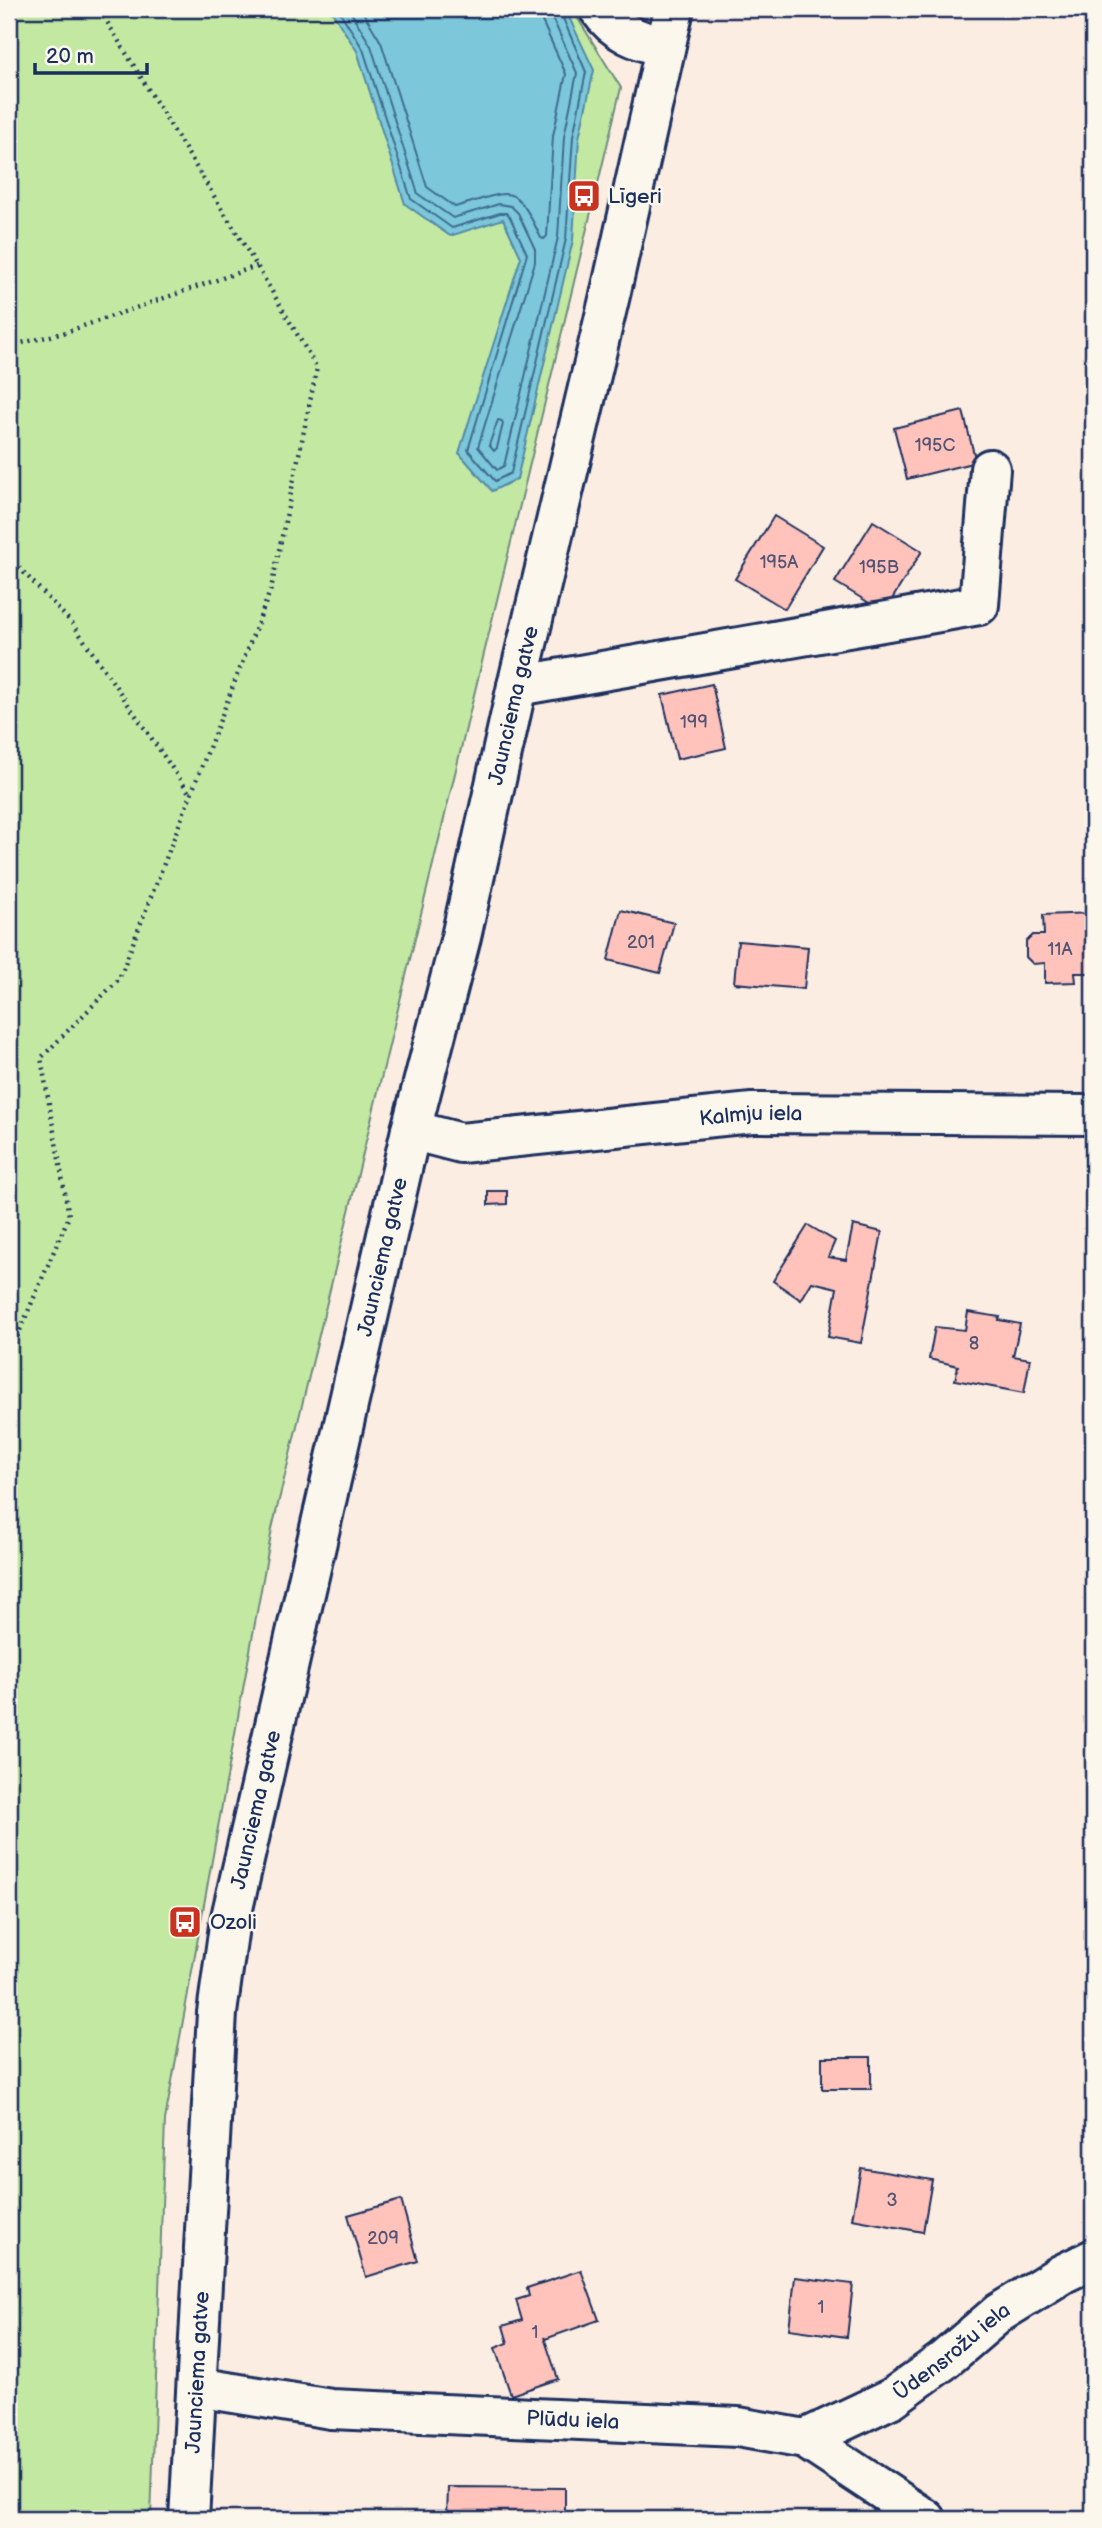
<svg xmlns="http://www.w3.org/2000/svg" width="1102" height="2528" font-family="'Balsamiq Sans',sans-serif">
  <style>
    .green { fill: #c3e8a2; stroke: #6f8c80; stroke-width: 2 }
    .water { fill: #7bc7da; stroke: #558aa8; stroke-width: 2 }
    .lines { fill: none; stroke-linecap: round; stroke-linejoin: round }
    .shore { stroke: #416c90; stroke-width: 2 }
    .building { fill: #ffc3bb; stroke: #1b2f5e; stroke-width: 2 }
    .street-casing { stroke: #1b2f5e; stroke-width: 44 }
    .primary-casing { stroke: #1b2f5e; stroke-width: 44 }
    .path { stroke: #1b2f5e; stroke-width: 4.5; stroke-dasharray: 2 5; stroke-linecap: butt }
    .street { stroke: #fbf7ec; stroke-width: 38 }
    .primary { stroke: #fbf7ec; stroke-width: 38 }
    .labels { text-anchor: middle; stroke-width: 5; stroke-linejoin: round; paint-order: stroke }
    .number-label { font-size: 18px; fill: #545475 }
    .poi-label { font-size: 21px; fill: #1b2f5e; stroke: #fbf7ec; text-anchor: start }
    .street-label { font-size: 21px; fill: #1b2f5e; stroke: #fbf7ec }
  </style>
  <rect width="100%" height="100%" fill="#fcede2"/>
  <filter id="ink" filterUnits="userSpaceOnUse"><feTurbulence type="fractalNoise" baseFrequency=".0143" numOctaves="2"/><feDisplacementMap in="SourceGraphic" scale="14" xChannelSelector="R" yChannelSelector="G"/><feConvolveMatrix kernelMatrix="1 2 1 2 8 2 1 2 1" color-interpolation-filters="sRGB"/></filter>
  <g filter="url(#ink)">
    <path class="green" d="M9,9H572L621,88L272,1529L165,2120L151,2519H9Z"/>
    <path class="water" d="M330,9H565L594,70L579,138L573,240L517,479L492,491L459,453L521,257L503,219L450,236L405,204L357,51Z"/>
    <g class="lines">
      <path class="shore" d="M338,9L363,49L411,199L452,228L500,213H506L510,217L527,254L468,450L495,481L511,473L566,239L573,137L586,72L559,9
        M349,9L371,46L418,194L453,218L499,204L511,206L518,213L535,249V262L478,447L497,470L504,466L558,237L564,137L577,73L552,17L551,9
        M361,9L381,42L427,187L455,207C511,192 513,178 541,238L544,239L547,236L553,136L566,74L542,21L540,9
        M498,420L502,421L503,424L497,448L494,451L489,445Z"/>
    </g>
    <path class="building" d="M963,411L976,462L907,479L894,428Z
      M774,516L823,546L785,609L735,579Z
      M873,521L922,551L884,612L835,582Z
      M712,684L726,748L677,759L662,695Z
      M621,910L674,923L660,973L608,960Z
      M1093,913V973H1075L1076,982L1045,983V963L1033,964L1026,957V942L1033,935H1044L1043,915Z
      M738,941L808,947L804,989L734,983Z
      M488,1191H507V1204L488,1205Z
      M808,1225L835,1241L828,1257L846,1260L853,1225L882,1232L861,1343L828,1337L837,1288L812,1282L801,1300L773,1281Z
      M968,1312L1000,1317L999,1320L1020,1324L1013,1356L1030,1359L1024,1393L955,1380L958,1366L929,1359L935,1327L965,1330Z
      M822,2057H871V2089H822Z
      M861,2168L932,2180L923,2232L852,2219Z
      M401,2200L418,2261L366,2277L348,2215Z
      M581,2270L599,2320L545,2339L544,2337L558,2379L511,2395L495,2348L508,2343L503,2326L522,2320L516,2300L529,2296L527,2288Z
      M795,2277L853,2284L847,2337L789,2329Z
      M448,2487L565,2488V2519H447Z"/>
    <g class="lines">
      <defs>
        <g id="street">
          <path d="M599,9C615,33 638,40 665,48"/>
          <path d="M517,686L979,605L990,469"/>
          <path id="s1" d="M411,1130L461,1143L752,1113L1093,1115"/>
          <path id="s2" d="M197,2387L331,2409L738,2427L805,2439L926,2519"/>
          <path id="s3" d="M805,2439L892,2398L943,2361L999,2313L1062,2274L1093,2259"/>
        </g>
        <g id="primary">
          <path id="s4" d="M189,2519L217,2013L229,1926L411,1130L461,937L517,686L611,291L674,9"/>
        </g>
      </defs>
      <use href="#street" class="street-casing"/>
      <use href="#primary" class="primary-casing"/>
      <path class="path" d="M9,346L63,333L257,266
        M9,557L72,623L190,794
        M9,1356L69,1216L41,1058L119,979L271,589L317,368L257,266L99,9"/>
      <use href="#street" class="street"/>
      <use href="#primary" class="primary"/>
    </g>
  </g>
  <defs>
    <symbol id="bus-square" viewBox="-11 -11 22 22"><rect x="-9" y="-9" width="18" height="18" rx="4" fill="#c8321e" stroke="#fbf7ec"/><path d="M-5-6H5V4H4V6H2V4H-2V6H-4V4H-5ZM-3.5-4V0h7V-4ZM-3.5 1.2v1.5H-2V1.2ZM2 1.2v1.5H3.5V1.2Z" fill="#fff"/></symbol>
  </defs>
  <g fill-rule="evenodd">
    <use href="#bus-square" x="565" y="177" width="38" height="38"/>
    <use href="#bus-square" x="166" y="1903" width="38" height="38"/>
  </g>
  <g class="labels">
    <g class="number-label">
      <text x="935" y="451">195C</text>
      <text x="779" y="568">195A</text>
      <text x="879" y="573">195B</text>
      <text x="694" y="728">199</text>
      <text x="641" y="948">201</text>
      <text x="1060" y="955">11A</text>
      <text x="974" y="1349">8</text>
      <text x="892" y="2206">3</text>
      <text x="383" y="2244">209</text>
      <text x="821" y="2313">1</text>
      <text x="535" y="2338">1</text>
    </g>
    <g class="poi-label">
      <text x="608" y="203">Līgeri</text>
      <text x="210" y="1929">Ozoli</text>
    </g>
    <g class="street-label">
      <text dy="7" stroke="none"><textPath href="#s4" startOffset="1848">Jaunciema gatve</textPath></text>
      <text dy="7" stroke="none"><textPath href="#s1" startOffset="343">Kalmju iela</textPath></text>
      <text dy="7" stroke="none"><textPath href="#s4" startOffset="1281">Jaunciema gatve</textPath></text>
      <text dy="7" stroke="none"><textPath href="#s4" startOffset="714">Jaunciema gatve</textPath></text>
      <text dy="7" stroke="none"><textPath href="#s3" startOffset="172">Ūdensrožu iela</textPath></text>
      <text dy="7" stroke="none"><textPath href="#s4" startOffset="147">Jaunciema gatve</textPath></text>
      <text dy="7" stroke="none"><textPath href="#s2" startOffset="378">Plūdu iela</textPath></text>
    </g>
  </g>
  <rect width="1102" height="2528" fill="none" stroke="#fbf7ec" stroke-width="35"/>
  <rect x="18" y="18" width="1067" height="2493" fill="none" stroke="#1b2f5e" stroke-width="2.5" filter="url(#ink)"/>
  <path d="M35 63v10h112v-10" fill="none" stroke="#1b2f5e" stroke-width="3.5"/>
  <text x="46" y="63" font-size="21" fill="#1b2f5e" stroke="#fbf7ec" stroke-width="5" paint-order="stroke">20 m</text>
</svg>
